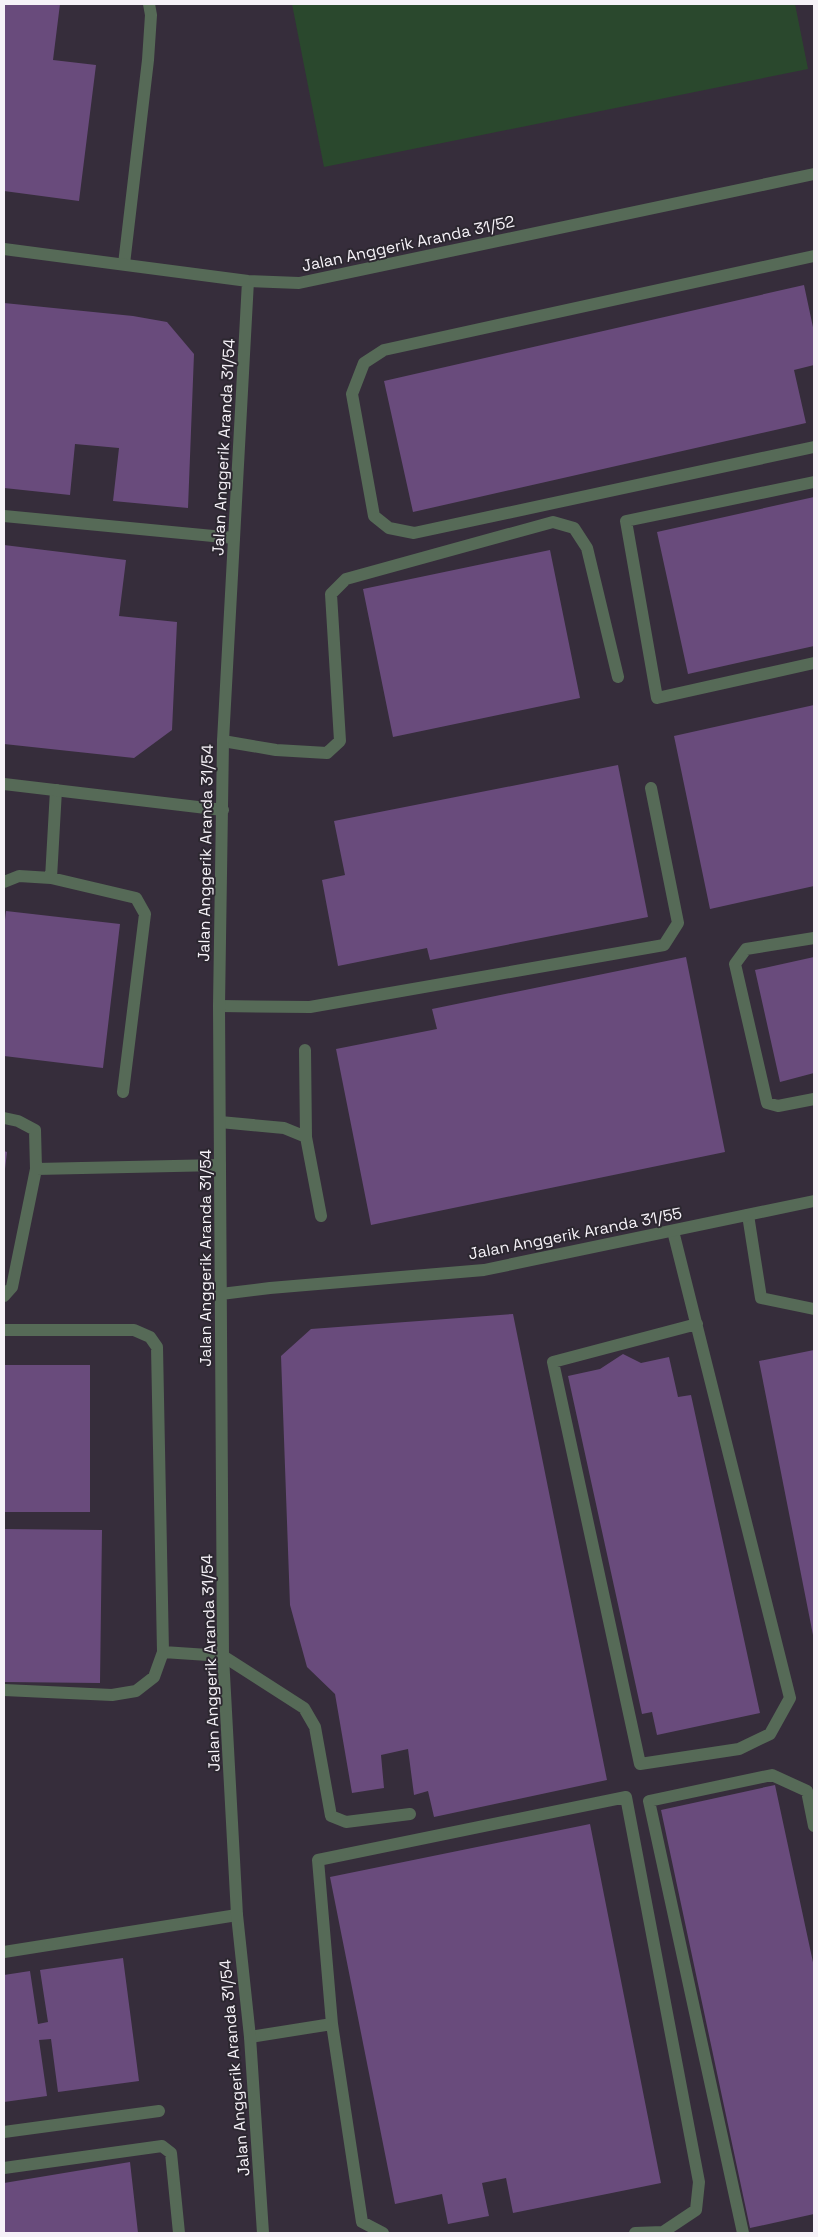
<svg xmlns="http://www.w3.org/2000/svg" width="818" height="2237" font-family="'Space Grotesk',sans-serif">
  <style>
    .built { fill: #362d3b }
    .green { fill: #2a482d }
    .building { fill: #694b7c }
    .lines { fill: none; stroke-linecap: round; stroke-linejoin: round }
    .lane { stroke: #566a57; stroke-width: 12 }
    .street { stroke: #566a57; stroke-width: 12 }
    .labels { text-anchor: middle; stroke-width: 4; stroke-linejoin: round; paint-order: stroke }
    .street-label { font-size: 16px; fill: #f6f2f8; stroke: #2c2730 }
  </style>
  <rect width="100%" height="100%" fill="#2c2730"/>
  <path class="built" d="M4,4H814V2233H4Z"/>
  <path class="green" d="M292,4H795L808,69L324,167Z"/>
  <path class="building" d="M4,4H60L53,60L96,65L79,201L4,191Z
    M804,285L814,332V365L794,370L806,423L413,512L384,381Z
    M4,303L133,316L167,322L194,354L188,508L113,501L119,448L75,444L70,495L4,488Z
    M814,497V646L688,674L657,532Z
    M4,545L126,560L119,616L177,622L172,730L134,758L4,744Z
    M550,550L580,698L393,737L363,589Z
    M814,705V886L710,909L674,736Z
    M618,765L648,917L430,960L427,948L338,966L322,880L345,875L334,821Z
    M6,911L120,924L103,1068L4,1056V928Z
    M686,957L725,1152L371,1225L336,1049L437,1029L432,1009Z
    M814,957V1073L780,1082L755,970Z
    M4,1151L7,1152L5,1169H4Z
    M513,1314L607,1780L434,1817L428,1791L414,1795L408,1749L381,1755L384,1788L352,1793L335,1694L307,1667L290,1605L281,1356L311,1329Z
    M814,1350V1635H813L759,1361Z
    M623,1354L641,1363L669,1357L678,1397L691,1395L760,1713L657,1735L652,1712L642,1714L568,1376L600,1369Z
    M4,1365H90V1512H4Z
    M4,1529L102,1530L100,1683L4,1682Z
    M775,1785L814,1967V2214L750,2228L661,1810Z
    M590,1824L661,2183L513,2213L506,2178L482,2183L489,2216L448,2224L442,2194L395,2204L330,1877Z
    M123,1958L139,2081L58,2092L51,2039L39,2040L47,2096L4,2102V1975L30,1971L38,2024L48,2022L40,1970Z
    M130,2162L138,2233H4V2183Z"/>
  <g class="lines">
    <path class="lane" d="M814,256L384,350L364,363L352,394L374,516L389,528L414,533L814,447
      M124,264L148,60L151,15L149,4
      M814,482L626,521L657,698L814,663
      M4,516L234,538
      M223,741L276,750L327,753L340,741L331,594L346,579L553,522L574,528L587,548L618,677
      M56,790L51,878L136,898L145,914L123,1092
      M4,882L19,876L51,878
      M814,938L746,949L735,964L767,1103L778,1106L814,1099
      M219,1006L310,1007L664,945L678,923L651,788
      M305,1050L306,1137
      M4,1118L18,1121L35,1130L36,1169L12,1287L4,1296
      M220,1122L284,1128L306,1137L321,1216
      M36,1169L220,1165
      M748,1215L761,1298L814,1309
      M673,1231L790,1698L770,1734L739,1749L640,1764L553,1362L697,1324
      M4,1330H134L150,1337L157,1347L163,1652L154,1677L136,1691L112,1695L4,1690
      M163,1652L223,1656L304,1708L315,1727L331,1816L346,1822L410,1814
      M4,1952L237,1915
      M332,2024L318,1860L626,1797L699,2182L696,2210L663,2232L635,2233
      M250,2037L332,2024L362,2222L383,2233
      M4,2132L159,2111
      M4,2168L162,2146L171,2153L179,2233
      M743,2233L649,1801L772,1775L807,1791L814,1826"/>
    <path class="street" d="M4,249L248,281L299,283L814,174
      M248,281L223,741L219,1006L223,1656L237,1915L250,2037L263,2233
      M4,784L223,810
      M221,1294L270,1288L484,1270L814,1201"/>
  </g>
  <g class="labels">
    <g class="street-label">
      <text transform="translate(408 243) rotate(-12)" y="6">Jalan Anggerik Aranda 31/52</text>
      <text transform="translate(223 447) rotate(-87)" y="6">Jalan Anggerik Aranda 31/54</text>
      <text transform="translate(205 853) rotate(-89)" y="6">Jalan Anggerik Aranda 31/54</text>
      <text transform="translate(575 1233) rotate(-11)" y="6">Jalan Anggerik Aranda 31/55</text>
      <text transform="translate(205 1258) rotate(-90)" y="6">Jalan Anggerik Aranda 31/54</text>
      <text transform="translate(210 1663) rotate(-92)" y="6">Jalan Anggerik Aranda 31/54</text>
      <text transform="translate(234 2068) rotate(-95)" y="6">Jalan Anggerik Aranda 31/54</text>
    </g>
  </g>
  <rect width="818" height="2237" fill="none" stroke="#f6f2f8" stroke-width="10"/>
</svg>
